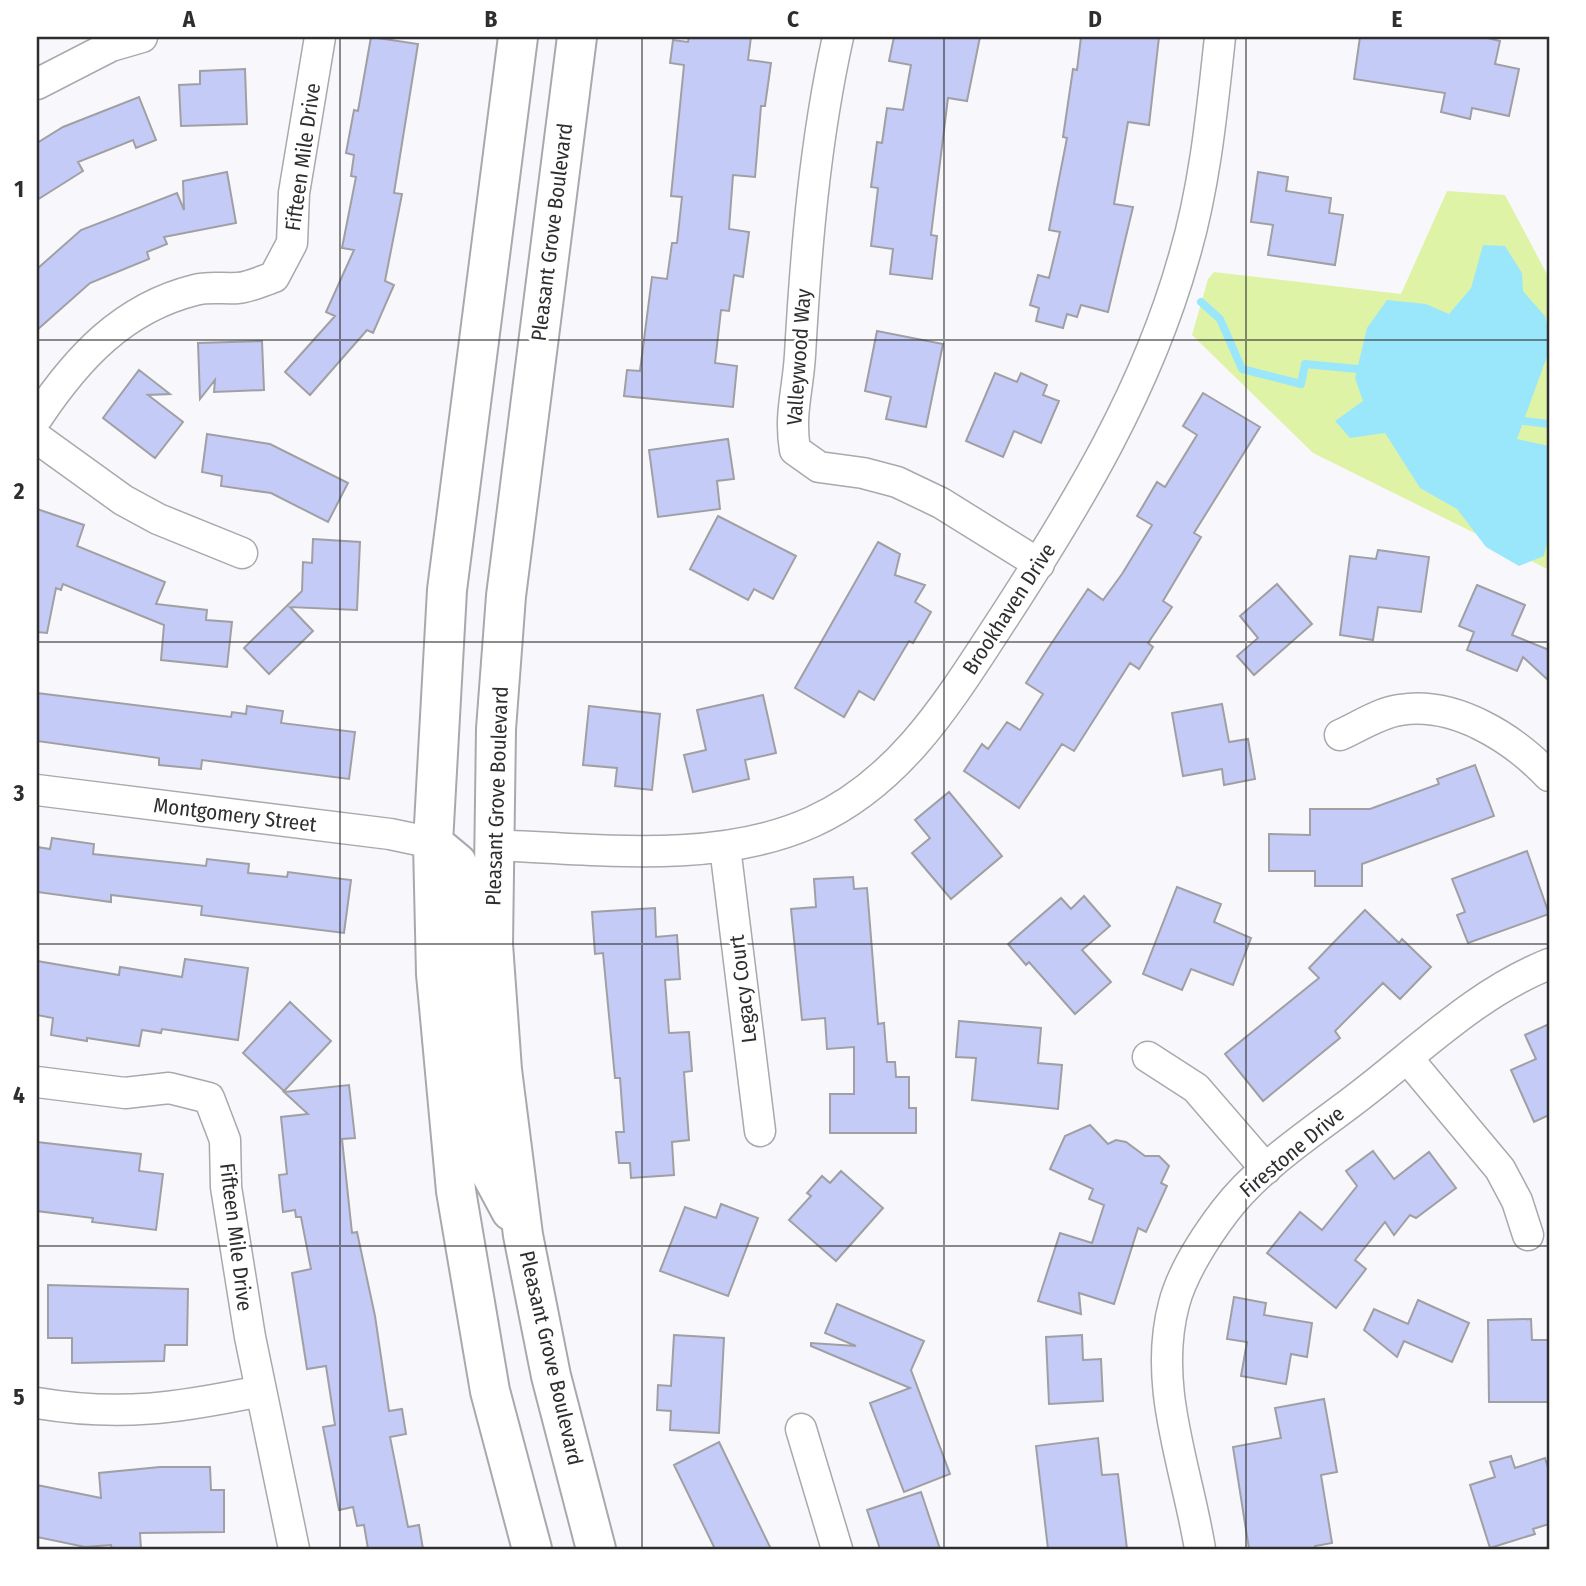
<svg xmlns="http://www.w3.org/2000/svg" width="1586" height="1586" font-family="'Fira Sans Condensed',sans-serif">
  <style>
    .green { fill: #dff3a7 }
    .water { fill: #9ae7fb }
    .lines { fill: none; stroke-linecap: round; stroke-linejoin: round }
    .stream { stroke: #9ae7fb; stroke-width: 8 }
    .building { fill: #c4cbf6; stroke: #a0a0a4; stroke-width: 2 }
    .minor-casing { stroke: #a8a9ac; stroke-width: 33 }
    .primary-casing { stroke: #a8a9ac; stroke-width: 42 }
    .minor { stroke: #fff; stroke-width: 30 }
    .primary { stroke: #fff; stroke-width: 38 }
    .grid { fill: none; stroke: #2e2e30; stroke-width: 2; stroke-opacity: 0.55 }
    .labels { text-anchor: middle; stroke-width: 6; stroke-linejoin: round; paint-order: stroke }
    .street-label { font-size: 21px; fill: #2e2e30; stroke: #fff }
    .neatline { fill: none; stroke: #2e2e30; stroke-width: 2.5 }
    .grid-label { font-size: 23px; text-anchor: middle; font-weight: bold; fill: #2e2e30 }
  </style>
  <rect width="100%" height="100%" fill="#f8f8fc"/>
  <path class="green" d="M1447,191L1505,195L1549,278V570L1313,453L1192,335L1208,279L1214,272L1401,294Z"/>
  <path class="water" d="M1483,245L1505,246L1522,273L1523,291L1545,316L1549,332V351L1517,439L1549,446V533L1544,556L1519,566L1486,547L1457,509L1420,488L1385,433L1350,438L1335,421L1363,401L1355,378L1367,328L1387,300L1426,304L1449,314L1471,288Z"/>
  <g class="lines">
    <path class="stream" d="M1201,302L1220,319L1242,369L1301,384L1305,364L1357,369
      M1524,421L1549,424"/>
  </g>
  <path class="building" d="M371,37L418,44L394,193L402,194L385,281L394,285L373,333L367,330L310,395L285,372L335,316L326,312L354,250L342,248L356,177L351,176L354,155L346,153L354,110L358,111Z
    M689,37H751L748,60L771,63L765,106H761L755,177L733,175L729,229L749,232L743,277L734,275L729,311L721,310L715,363L737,366L733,407L624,396L627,370L640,371L652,277L667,279L672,243H677L682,197L671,196L684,65L670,63L673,40L688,42Z
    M894,37H980L967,101L948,98L931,235L937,236L932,279L890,274L893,249L871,246L878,188L871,187L877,142L882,143L887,108L903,110L911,65L889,61Z
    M1081,37H1159L1149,125L1128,122L1114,204L1133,207L1108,312L1081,305L1077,317L1067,314L1063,328L1036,321L1039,308L1030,305L1038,275L1049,278L1060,232L1049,230L1067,138L1063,137L1073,69L1077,70Z
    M1360,37H1483L1500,41L1495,64L1519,69L1509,116L1472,108L1470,119L1441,112L1445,93L1354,79Z
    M245,69L247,124L181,126L179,85L200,84V71Z
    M139,97L156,140L136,148L133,140L78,162L83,171L37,200V143L63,127Z
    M227,172L236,223L164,237L167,244L147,252L149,259L90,283L37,330V269L81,230L177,193L184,210L183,181Z
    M1258,172L1288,177L1286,191L1331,198L1329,213L1343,215L1335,265L1268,255L1273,225L1251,222Z
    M877,331L943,344L926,427L886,419L891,397L865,391Z
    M262,341L264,390L214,392L215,380L200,399L198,343Z
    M139,370L170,394L148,395L183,422L155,458L103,418Z
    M995,373L1017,382L1021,373L1047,385L1043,395L1059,401L1041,443L1014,431L1003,457L966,441Z
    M1203,393L1260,427L1194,533L1201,537L1163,601L1172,607L1148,643L1153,647L1139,669L1130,663L1074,751L1062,744L1019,808L964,771L982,744L988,749L1007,722L1020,730L1043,694L1026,683L1047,650L1088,589L1103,600L1122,574L1152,525L1137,516L1157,482L1165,487L1197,435L1183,426Z
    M207,434L270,444L348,483L328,522L271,493L221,486L222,476L202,472Z
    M728,439L734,479L717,481L720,509L658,517L649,450Z
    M37,509L84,525L77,546L165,582L156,604L207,610L206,620L232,622L227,667L161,660L164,625L63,584L61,590L56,588L47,633L37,632Z
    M718,516L796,556L773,599L754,589L748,600L690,569Z
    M313,539L360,542L357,610L290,607L313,631L269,674L244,648L302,591L303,562L312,563Z
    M878,542L900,554L895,575L925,585L915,602L931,612L913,643L909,641L874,700L859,691L844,717L795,688Z
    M1378,550L1429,557L1421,612L1378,607L1373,640L1340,635L1350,556L1376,559Z
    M1277,584L1312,624L1254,675L1237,656L1258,638L1240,616Z
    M1477,585L1525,605L1512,635L1549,650V681L1523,657L1517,671L1467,650L1474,632L1459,626Z
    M37,693L231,717L232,712L246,714L247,706L283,711L281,723L355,732L349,779L202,760L201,769L159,765V758L37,741Z
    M763,695L776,753L745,760L749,779L693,792L684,755L706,750L697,710Z
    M1222,704L1229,742L1248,739L1255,779L1224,785L1222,769L1183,776L1172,713Z
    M589,706L660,714L652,790L615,786L617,768L583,765Z
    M1475,765L1494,816L1362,864V886H1315V871H1269V834L1310,835V809H1370L1439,784L1437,779Z
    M949,792L1002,856L951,899L912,853L930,838L915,820Z
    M52,838L94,844L93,854L206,866L207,859L249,864L248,873L287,877L288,872L351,880L344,933L201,915L202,906L111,895V902L37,892V847L50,849Z
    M1527,851L1549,914L1468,943L1457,915L1465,912L1452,879Z
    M853,877L854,889L867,888L878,1024L884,1023L887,1062H895L896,1077H909V1108H916V1133H830V1094H854V1047L827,1049L825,1018L802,1020L791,909L816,907L814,879Z
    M1177,887L1221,904L1214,922L1251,938L1233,985L1191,969L1182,990L1143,974Z
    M1084,896L1110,926L1082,950L1111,982L1075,1014L1029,962L1026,965L1008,944L1061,898L1071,909Z
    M655,908L656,937L677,935L680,979L665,980L669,1033L689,1032L692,1071L684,1072L689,1140L672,1142L674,1175L631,1178L630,1163H619L616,1132H624L620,1078H615L603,953L595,954L592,912Z
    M1365,910L1399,943L1402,939L1431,967L1400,999L1383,983L1335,1031L1340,1038L1263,1101L1225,1054L1319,978L1309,968Z
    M185,959L248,968L238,1040L162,1029L161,1033L142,1030L139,1046L87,1038V1041L51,1035L53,1018L37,1015V961L119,975L120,967L182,977Z
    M290,1002L331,1041L284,1091L243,1053Z
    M959,1021L1041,1028L1038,1063L1062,1065L1058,1109L972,1100L976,1058L956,1057Z
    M1549,1024V1115L1534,1122L1511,1070L1536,1059L1525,1035Z
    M349,1085L355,1138L342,1139L352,1233L357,1232L375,1316L389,1411L402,1409L406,1434L390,1437L408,1527L419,1525L423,1549H368L364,1525L357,1526L353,1507L339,1510L323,1427L335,1425L326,1366L307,1369L292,1273L311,1269L301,1217H296L295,1210L283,1212L279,1175L287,1174L281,1117L308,1114L284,1092Z
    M1090,1125L1108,1144L1116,1140L1126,1142L1145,1156H1159L1169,1166L1161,1183L1167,1186L1146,1232L1138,1228L1114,1304L1079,1293L1081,1314L1038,1301L1060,1233L1092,1243L1104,1205L1089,1199L1093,1189L1050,1169L1065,1136Z
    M37,1142L141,1154L139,1171L163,1174L156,1230L92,1222L93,1218L37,1211Z
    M1373,1151L1394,1179L1429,1152L1456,1188L1416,1218L1410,1215L1394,1235L1385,1222L1355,1260L1366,1269L1336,1308L1267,1253L1300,1212L1322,1230L1357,1186L1346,1171Z
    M841,1171L883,1208L836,1261L789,1220L811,1196L807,1193L822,1176L830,1183Z
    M721,1204L758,1218L728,1296L660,1271L685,1207L716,1218Z
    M48,1285L188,1289L187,1345H165L164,1361L72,1363V1338H48Z
    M1234,1297L1266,1303L1264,1315L1312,1323L1307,1357L1291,1354L1286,1384L1241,1376L1247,1342L1227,1339Z
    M1418,1300L1469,1323L1452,1362L1404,1341L1397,1357L1364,1330L1374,1309L1408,1324Z
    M837,1304L924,1341L911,1370L950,1474L904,1492L870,1403L910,1388L811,1346V1343L856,1346L825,1333Z
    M1531,1319L1532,1340H1549V1402H1489L1488,1320Z
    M674,1335L724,1338L719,1433L670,1430L671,1411L657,1410L658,1385L671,1386Z
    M1082,1335L1083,1360L1101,1359L1103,1401L1049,1404L1046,1337Z
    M1324,1399L1337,1472L1321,1475L1332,1543L1315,1546V1549H1249L1233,1447L1281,1438L1275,1408Z
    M1098,1438L1102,1475L1118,1474L1127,1549H1048L1036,1446Z
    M719,1442L771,1549H715L674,1465Z
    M1511,1456L1515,1468L1545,1458L1549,1471V1524L1533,1529L1535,1534L1490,1548L1470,1485L1495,1477L1490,1462Z
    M160,1467H210L211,1490H224V1532L140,1533L141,1549H112L111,1545L85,1547L37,1537V1485L101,1498L99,1473Z
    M921,1492L940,1549H880L867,1510Z"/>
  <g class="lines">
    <defs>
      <path id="minor" d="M838,37C815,141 806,248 800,355C798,390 789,414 795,450L819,467L863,473L897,482L941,503L1039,564
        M37,84L111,46L142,37
        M37,418C77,358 123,308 195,290C208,286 224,289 238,288C250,287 262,281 274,277L292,243L294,193L320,37
        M37,438L123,500L158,519L242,553
        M1340,735C1358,727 1381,712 1400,710C1455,701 1513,738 1549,776
        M37,790L390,834L433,843
        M493,845C595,849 717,865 812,822C903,781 952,696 1004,617C1078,503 1147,389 1184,257C1205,186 1212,111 1220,37
        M725,847L760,1131
        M1148,1057L1196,1088L1266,1169
        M1408,1059L1500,1169L1517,1201L1528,1235
        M37,1082L125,1093L169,1088L209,1098L225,1140L226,1187L250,1337L294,1549
        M37,1403C120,1417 178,1408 260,1391
        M801,1429L837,1549
        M1200,1549C1187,1468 1152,1386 1174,1304C1182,1273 1206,1236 1225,1211C1261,1164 1316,1130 1362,1094C1423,1047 1477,993 1549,964"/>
      <path id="primary" d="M518,37L447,590L433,843L436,974L456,1191L490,1391L532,1549
        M577,37L506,596L496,729L493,944L502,1070L523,1235L551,1376L596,1549
        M433,843L457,863L462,886L470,1029L482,1157L511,1211"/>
    </defs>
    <use href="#minor" class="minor-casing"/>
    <use href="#primary" class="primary-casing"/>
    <use href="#minor" class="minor"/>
    <use href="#primary" class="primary"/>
  </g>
  <path class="grid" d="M340,37V1549M642,37V1549M944,37V1549M1246,37V1549M37,340H1549M37,642H1549M37,944H1549M37,1246H1549"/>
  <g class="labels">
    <g class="street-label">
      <text transform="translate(303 157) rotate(-82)" y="7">Fifteen Mile Drive</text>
      <text transform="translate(552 232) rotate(-83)" y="7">Pleasant Grove Boulevard</text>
      <text transform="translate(799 357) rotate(-86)" y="7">Valleywood Way</text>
      <text transform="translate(1009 609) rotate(-57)" y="7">Brookhaven Drive</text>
      <text transform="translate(497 796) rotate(-88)" y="7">Pleasant Grove Boulevard</text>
      <text transform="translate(235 815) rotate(7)" y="7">Montgomery Street</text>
      <text transform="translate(743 989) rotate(-97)" y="7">Legacy Court</text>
      <text transform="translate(1292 1152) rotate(-40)" y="7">Firestone Drive</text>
      <text transform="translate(236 1237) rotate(83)" y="7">Fifteen Mile Drive</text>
      <text transform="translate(551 1358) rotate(77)" y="7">Pleasant Grove Boulevard</text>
    </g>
  </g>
  <rect width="1586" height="1586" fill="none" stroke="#ffffff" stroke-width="77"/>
  <rect x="38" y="38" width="1510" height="1510" class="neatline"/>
  <g class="grid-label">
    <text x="189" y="27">A</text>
    <text x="491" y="27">B</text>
    <text x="793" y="27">C</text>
    <text x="1095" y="27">D</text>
    <text x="1397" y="27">E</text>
    <text x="19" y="197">1</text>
    <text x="19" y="499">2</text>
    <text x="19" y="801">3</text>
    <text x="19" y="1103">4</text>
    <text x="19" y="1405">5</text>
  </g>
</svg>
